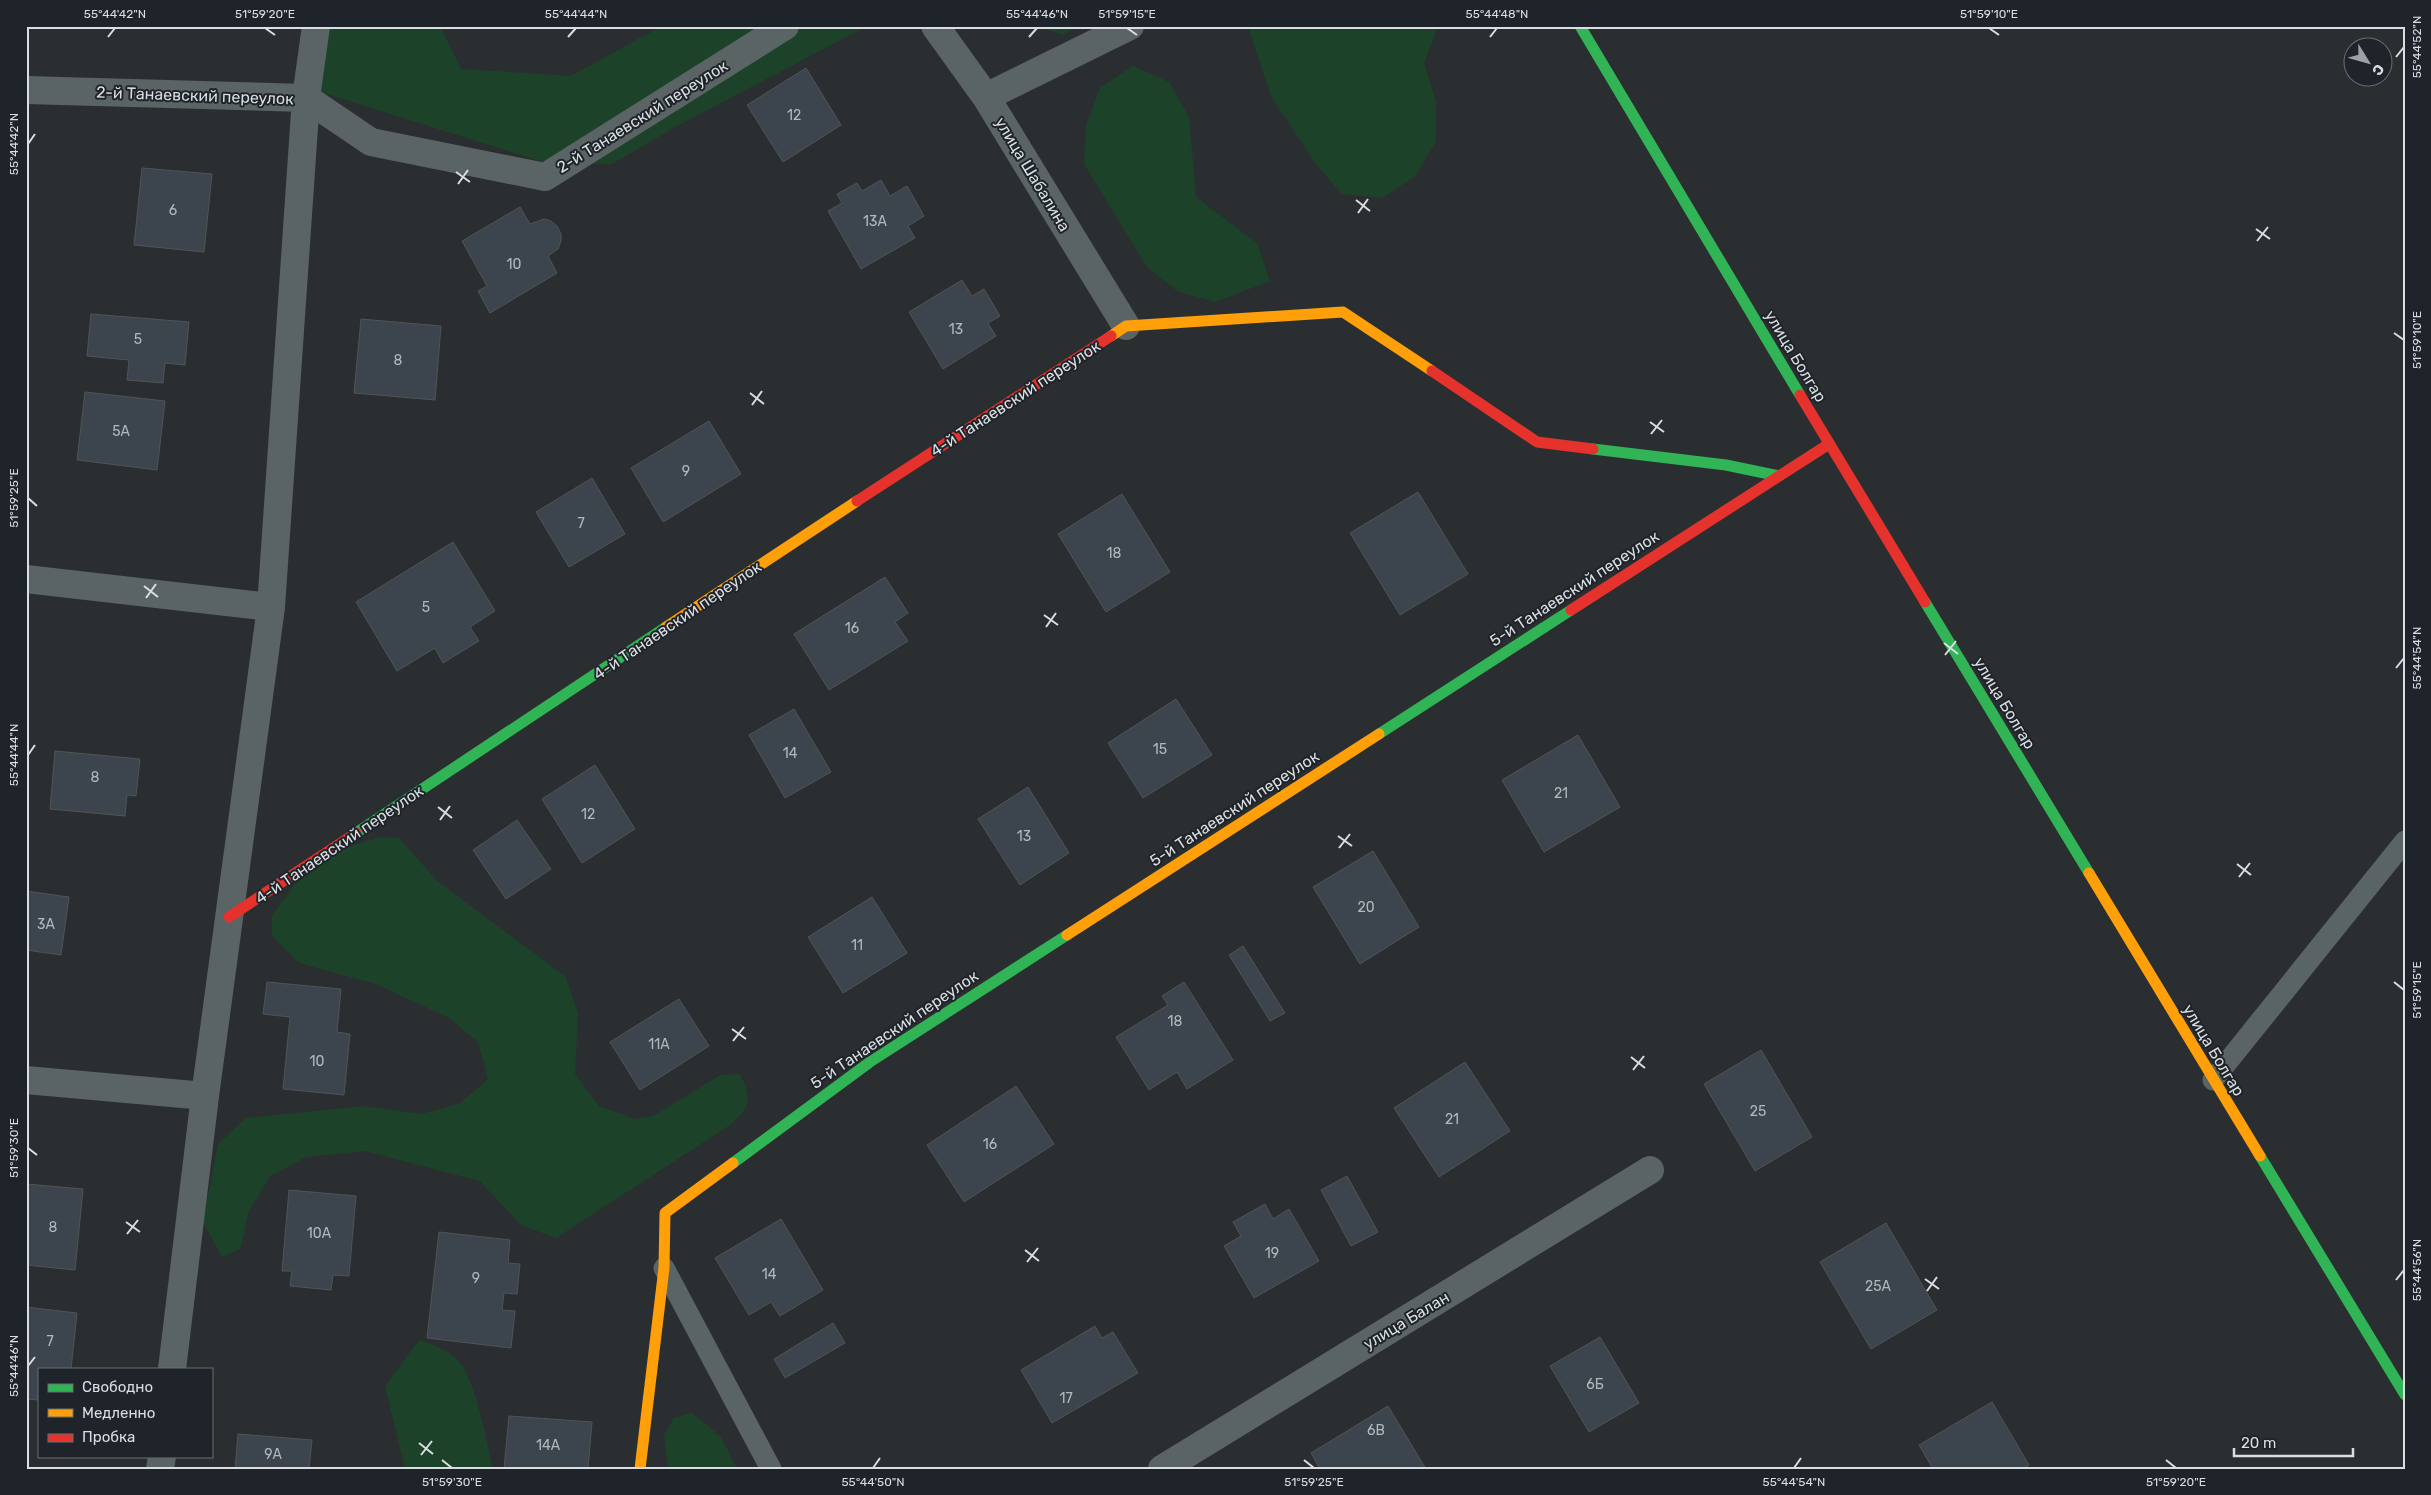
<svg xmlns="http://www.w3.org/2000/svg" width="2431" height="1495" font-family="Rubik,sans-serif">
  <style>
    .green { fill: #1c4329 }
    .building { fill: #3c454d; stroke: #515456 }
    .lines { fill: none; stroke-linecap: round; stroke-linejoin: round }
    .lane { stroke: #5b6464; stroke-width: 21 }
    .street { stroke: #5b6464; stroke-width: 28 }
    .fast { stroke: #30b455; stroke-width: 11 }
    .slow { stroke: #ff9f0a; stroke-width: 11 }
    .jam { stroke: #e5322d; stroke-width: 11 }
    .ticks { fill: none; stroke: #dadee2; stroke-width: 2 }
    .labels { text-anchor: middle; stroke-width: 4; stroke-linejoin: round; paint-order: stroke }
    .number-label { font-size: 14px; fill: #b2b8bd }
    .street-label { font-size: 16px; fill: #dadee2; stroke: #1e2429 }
    .neatline { fill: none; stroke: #dadee2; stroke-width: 2 }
    .ticks-label { font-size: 12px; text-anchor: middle; fill: #dadee2 }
  </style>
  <rect width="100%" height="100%" fill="#2b2e30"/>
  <path class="green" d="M311,26H440L461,69L571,76L662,26H867L677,126L612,164L543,162L305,87Z
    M1038,26H1080L1062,35Z
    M1248,26H1438L1424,63L1436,102V141L1416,175L1383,198L1342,194L1316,164L1272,98Z
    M1133,66L1169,82L1189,117L1196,197L1257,243L1270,281L1215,302L1177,291L1147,267L1084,164L1086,125L1100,88Z
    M379,837L399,838L438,882L565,976L578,1013L575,1074L599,1106L635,1119L654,1116L720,1075L740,1074C752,1099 751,1106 730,1125L556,1238L521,1225L480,1181L365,1151L306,1157L270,1176L249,1211L240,1249L222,1257L203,1222L218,1144L246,1118L363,1106L421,1114L459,1104L488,1079L478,1042L449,1018L376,984L299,963L272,936V916L295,884L342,849Z
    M419,1340C432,1344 446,1349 457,1359C475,1377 487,1443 493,1469H405L385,1386Z
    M692,1413L721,1437L737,1469H668L664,1435L674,1418Z"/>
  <path class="building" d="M806,68L841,125L783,162L747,105Z
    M142,168L212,174L204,252L134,245Z
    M881,180L890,196L907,186L924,216L908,226L915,238L861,269L828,211L842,203L837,194L857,183L862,191Z
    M520,207L530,224L544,219L551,221L557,226L561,234V241L558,249L548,256L557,273L490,313L478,291L487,286L462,241Z
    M962,280L972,296L984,289L1000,316L988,323L996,336L943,369L909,312Z
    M91,314L189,322L185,365L165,363L163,383L127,380L129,360L87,356Z
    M361,319L441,326L435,400L354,393Z
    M85,392L165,401L157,470L77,460Z
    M709,421L741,474L663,522L631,468Z
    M592,478L625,534L569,567L536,512Z
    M1418,492L1468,574L1400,615L1350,533Z
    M1122,494L1170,572L1106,612L1058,534Z
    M453,542L495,611L470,627L479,641L443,663L435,648L397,671L356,602Z
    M885,577L908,613L895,622L908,641L829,690L794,634Z
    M1176,699L1212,755L1143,798L1108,743Z
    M794,709L831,772L785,798L749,735Z
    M1578,735L1620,807L1544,852L1502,780Z
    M55,751L140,759L136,796L127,795L125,816L50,809Z
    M595,765L635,829L582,863L542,799Z
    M1028,787L1069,853L1020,885L978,819Z
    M517,820L551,869L506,899L473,850Z
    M1373,851L1419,927L1360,964L1313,887Z
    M26,891L69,897L61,955L26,950Z
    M872,897L907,953L843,993L808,937Z
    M1243,946L1285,1013L1270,1021L1229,955Z
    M267,982L341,989L337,1032L350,1034L344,1095L283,1089L290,1017L263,1014Z
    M1184,982L1233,1060L1187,1089L1177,1072L1149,1090L1116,1037L1168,1005L1162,996Z
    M679,999L709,1046L640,1090L610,1042Z
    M1761,1050L1812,1137L1755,1171L1704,1084Z
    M1465,1062L1510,1131L1439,1177L1394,1108Z
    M1016,1086L1054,1144L964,1202L927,1145Z
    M1347,1176L1378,1232L1351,1246L1321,1190Z
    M26,1184L83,1189L75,1270L26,1265Z
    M289,1190L356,1196L349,1276L333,1275L331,1290L290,1286L292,1271H282Z
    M1265,1204L1273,1219L1289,1209L1319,1261L1254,1298L1224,1246L1241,1236L1233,1222Z
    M781,1219L823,1290L780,1316L771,1302L749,1315L715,1258Z
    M1886,1223L1937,1310L1871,1349L1820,1262Z
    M439,1232L510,1240L508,1263L520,1264L517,1294L504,1293L502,1310L515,1311L511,1348L427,1338Z
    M26,1307L77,1313L71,1369H39V1400L26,1399Z
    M833,1323L845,1343L785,1378L774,1359Z
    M1095,1326L1102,1338L1113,1332L1138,1373L1052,1423L1021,1370Z
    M1600,1337L1639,1403L1589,1432L1550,1366Z
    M1992,1402L2029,1465L2023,1469H1933L1919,1445Z
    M1388,1406L1426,1469H1320L1311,1453Z
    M509,1416L592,1422L588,1469H504Z
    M238,1434L312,1440L309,1469H235Z"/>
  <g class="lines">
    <path class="lane" d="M2213,1080L2405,841
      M664,1268L771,1469"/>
    <path class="street" d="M935,26L986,97L1126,326
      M26,90L306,98L371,142L545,177L785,26
      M986,97L1130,26
      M26,579L271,607
      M26,1080L205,1096
      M172,1369L205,1096L271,607L306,98L316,26
      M160,1469L162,1456
      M1162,1469L1650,1170"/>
    <path class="fast" d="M1580,26L1800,395
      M1593,449L1726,465L1779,476
      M1925,602L2089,873
      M1379,734L1571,610
      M356,833L666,627
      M2260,1156L2405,1395
      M733,1163L870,1062L1067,935"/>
    <path class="slow" d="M1111,336L1126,326L1343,312L1432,371
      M666,627L857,501
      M2089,873L2260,1156
      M1067,935L1379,734
      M640,1469L664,1268L665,1213L733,1163"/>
    <path class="jam" d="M1432,371L1537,442L1593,449
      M1800,395L1925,602
      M857,501L1111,336
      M1571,610L1829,444
      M229,917L356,833"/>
  </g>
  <path class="ticks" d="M265,28L275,35M1127,28L1137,35M1989,28L1999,35M108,37L115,28M568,37L576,28M1029,37L1037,28M1490,37L1497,28M2396,57L2404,47M28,144L35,134M456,172L470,182M458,184L468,170M1356,200L1370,211M1358,213L1368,199M2256,229L2270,239M2257,241L2268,227M2394,333L2404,340M750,393L764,404M752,405L762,391M1650,422L1664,432M1651,434L1662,420M28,498L37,506M144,586L158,597M146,598L156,584M1044,615L1058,625M1046,627L1056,613M1944,643L1958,654M1945,655L1956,641M2396,668L2404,658M28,755L35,745M438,807L452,818M440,820L450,806M1338,836L1352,846M1339,848L1350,834M2237,864L2251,875M2239,877L2250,863M2394,982L2404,990M732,1029L746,1039M733,1041L744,1027M1631,1057L1645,1068M1633,1070L1644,1056M28,1148L37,1155M126,1222L140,1232M127,1234L138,1220M1025,1250L1039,1261M1027,1262L1038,1248M1925,1279L1939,1289M2396,1280L2404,1270M1927,1291L1937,1277M28,1366L35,1357M419,1443L433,1454M421,1455L432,1441M442,1460L452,1468M1304,1460L1314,1468M2166,1460L2176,1468M873,1468L880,1458M1794,1468L1801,1458"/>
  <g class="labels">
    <g class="number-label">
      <text x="794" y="120">12</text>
      <text x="173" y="215">6</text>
      <text x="875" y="226">13А</text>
      <text x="514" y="269">10</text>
      <text x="956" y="334">13</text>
      <text x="138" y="344">5</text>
      <text x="398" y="365">8</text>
      <text x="121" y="436">5А</text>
      <text x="686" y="476">9</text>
      <text x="581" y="528">7</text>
      <text x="1114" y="558">18</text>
      <text x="426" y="612">5</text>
      <text x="852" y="633">16</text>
      <text x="1160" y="754">15</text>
      <text x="790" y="758">14</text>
      <text x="95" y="782">8</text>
      <text x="1561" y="798">21</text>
      <text x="588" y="819">12</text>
      <text x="1024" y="841">13</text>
      <text x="1366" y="912">20</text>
      <text x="46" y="929">3А</text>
      <text x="857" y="950">11</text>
      <text x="1175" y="1026">18</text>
      <text x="659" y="1049">11А</text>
      <text x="317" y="1066">10</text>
      <text x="1758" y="1116">25</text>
      <text x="1452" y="1124">21</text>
      <text x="990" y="1149">16</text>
      <text x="53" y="1232">8</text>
      <text x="319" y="1238">10А</text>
      <text x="1272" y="1258">19</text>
      <text x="769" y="1279">14</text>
      <text x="476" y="1283">9</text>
      <text x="1878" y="1291">25А</text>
      <text x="50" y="1346">7</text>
      <text x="1595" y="1389">6Б</text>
      <text x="1066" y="1403">17</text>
      <text x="1376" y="1435">6В</text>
      <text x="548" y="1450">14А</text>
      <text x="273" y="1459">9А</text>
    </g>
    <g class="street-label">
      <text transform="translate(195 95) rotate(2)" y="6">2-й Танаевский переулок</text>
      <text transform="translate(642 116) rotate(-32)" y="6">2-й Танаевский переулок</text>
      <text transform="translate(1033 174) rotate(59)" y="6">улица Шабалина</text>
      <text transform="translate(1796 356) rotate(59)" y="6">улица Болгар</text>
      <text transform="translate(1015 398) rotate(-33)" y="6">4-й Танаевский переулок</text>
      <text transform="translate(1574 588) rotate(-33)" y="6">5-й Танаевский переулок</text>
      <text transform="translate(677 620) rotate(-34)" y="6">4-й Танаевский переулок</text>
      <text transform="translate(2005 703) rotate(59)" y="6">улица Болгар</text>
      <text transform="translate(1234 808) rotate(-33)" y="6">5-й Танаевский переулок</text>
      <text transform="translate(339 844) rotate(-34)" y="6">4-й Танаевский переулок</text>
      <text transform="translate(894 1029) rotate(-34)" y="6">5-й Танаевский переулок</text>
      <text transform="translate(2214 1050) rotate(59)" y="6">улица Болгар</text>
      <text transform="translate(1406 1320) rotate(-31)" y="6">улица Балан</text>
    </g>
  </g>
  <rect width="2431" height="1495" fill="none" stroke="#1e2429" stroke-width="55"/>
  <rect x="38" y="1368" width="175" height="90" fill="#1e2429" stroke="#696e73"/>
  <rect x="48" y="1384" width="25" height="8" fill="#30b455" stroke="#696e73"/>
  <text x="82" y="1392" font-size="15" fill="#dadee2">Свободно</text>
  <rect x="48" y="1409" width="25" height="8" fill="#ff9f0a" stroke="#696e73"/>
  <text x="82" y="1418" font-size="15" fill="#dadee2">Медленно</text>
  <rect x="48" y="1434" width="25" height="8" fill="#e5322d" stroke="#696e73"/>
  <text x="82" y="1442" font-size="15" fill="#dadee2">Пробка</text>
  <g transform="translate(2368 62) rotate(127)"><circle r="24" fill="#1e2429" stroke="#696e73"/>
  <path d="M0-4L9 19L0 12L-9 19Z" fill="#9da0a4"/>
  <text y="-8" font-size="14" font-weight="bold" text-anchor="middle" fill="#dadee2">С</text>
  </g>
  <path d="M2234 1448v8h119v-8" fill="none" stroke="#dadee2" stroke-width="2.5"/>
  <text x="2241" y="1448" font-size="15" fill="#dadee2" stroke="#1e2429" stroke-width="4" paint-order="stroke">20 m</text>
  <rect x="28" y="28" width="2376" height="1440" class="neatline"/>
  <g class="ticks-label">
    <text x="115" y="18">55°44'42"N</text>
    <text x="265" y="18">51°59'20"E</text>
    <text x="576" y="18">55°44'44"N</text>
    <text x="1037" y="18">55°44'46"N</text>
    <text x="1127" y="18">51°59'15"E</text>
    <text x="1497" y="18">55°44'48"N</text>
    <text x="1989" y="18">51°59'10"E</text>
    <text transform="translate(2417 47) rotate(-90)" y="4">55°44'52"N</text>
    <text transform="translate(14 144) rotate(-90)" y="4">55°44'42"N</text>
    <text transform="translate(2417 340) rotate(-90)" y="4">51°59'10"E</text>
    <text transform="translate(14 498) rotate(-90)" y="4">51°59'25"E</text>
    <text transform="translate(2417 658) rotate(-90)" y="4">55°44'54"N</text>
    <text transform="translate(14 755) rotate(-90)" y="4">55°44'44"N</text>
    <text transform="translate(2417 990) rotate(-90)" y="4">51°59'15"E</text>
    <text transform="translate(14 1148) rotate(-90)" y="4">51°59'30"E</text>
    <text transform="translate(2417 1270) rotate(-90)" y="4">55°44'56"N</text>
    <text transform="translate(14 1366) rotate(-90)" y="4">55°44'46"N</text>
    <text x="452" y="1486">51°59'30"E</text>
    <text x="873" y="1486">55°44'50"N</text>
    <text x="1314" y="1486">51°59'25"E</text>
    <text x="1794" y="1486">55°44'54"N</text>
    <text x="2176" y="1486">51°59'20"E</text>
  </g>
</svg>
